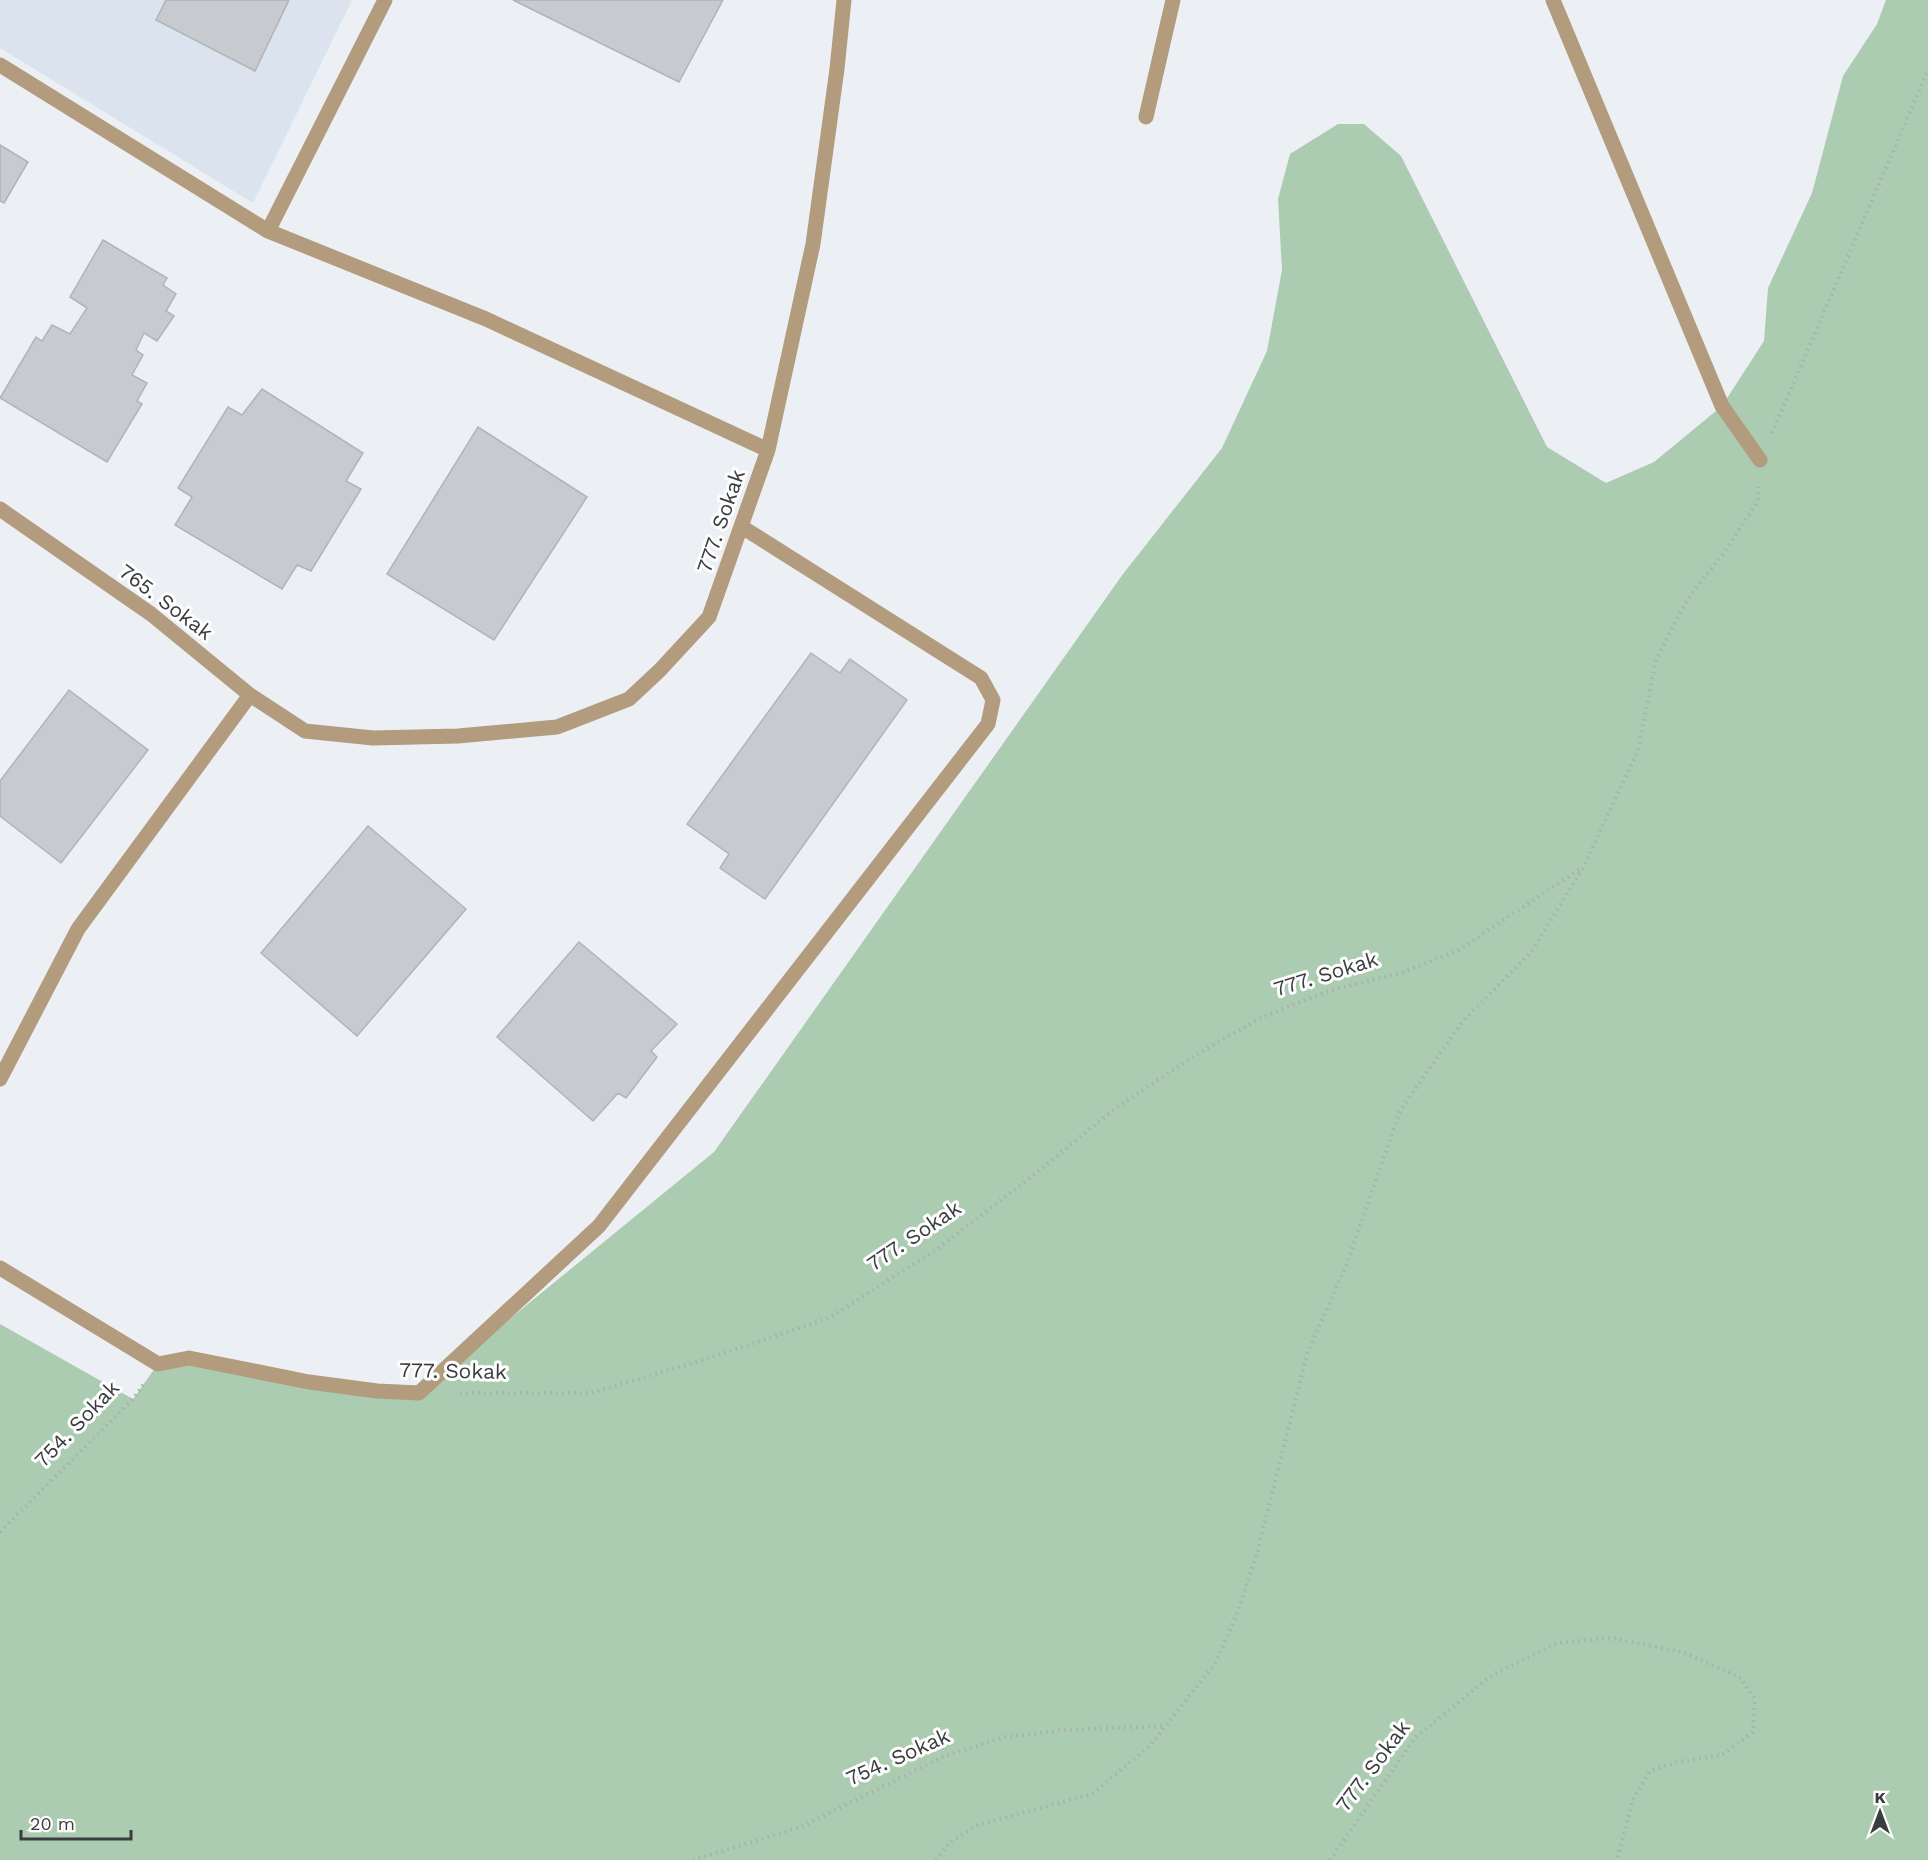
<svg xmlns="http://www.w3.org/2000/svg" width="1928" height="1860" font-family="'Work Sans',sans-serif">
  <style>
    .built { fill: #dae3ee }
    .forest { fill: #abccb0 }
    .building { fill: #c7cbcf; stroke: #b0b4b9; stroke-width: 1.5 }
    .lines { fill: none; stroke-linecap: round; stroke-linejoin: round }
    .path { stroke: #abaeb2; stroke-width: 4; stroke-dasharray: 1.5 4.5; stroke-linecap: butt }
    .street { stroke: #b39b7d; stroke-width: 15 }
    .labels { text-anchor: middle; stroke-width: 6; stroke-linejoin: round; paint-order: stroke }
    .street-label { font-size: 21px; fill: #3a3c3e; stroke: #fdfdfe }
  </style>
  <rect width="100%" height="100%" fill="#ecf0f5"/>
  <path class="built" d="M0,0H352L253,203L0,48Z"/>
  <path class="forest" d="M1886,0H1928V1860H0V1324L133,1399L158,1364L189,1358L419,1393L714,1152L1123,574L1222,448L1267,351L1282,270L1278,199L1290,154L1338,124H1364L1401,156L1547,447L1606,483L1654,462L1722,406L1764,341L1768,288L1812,193L1843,76L1877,24Z"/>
  <path class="building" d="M166,0H289L255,71L156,20Z
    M513,0H723L679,82Z
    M0,145L28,162L4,203L0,201Z
    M103,240L167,278L163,285L176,294L166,311L174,316L157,341L144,333L136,350L143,355L132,375L147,383L137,401L142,404L107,462L0,398L36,337L42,341L52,325L70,334L87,308L70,297Z
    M262,389L363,453L346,481L361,489L311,571L297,565L282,589L175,525L192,497L178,488L228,407L242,415Z
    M478,427L587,497L494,640L387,574Z
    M811,653L840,673L850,659L907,700L765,899L720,868L729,854L687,824Z
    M69,690L148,750L61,863L0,816V781Z
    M368,826L466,909L357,1036L261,953Z
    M579,942L677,1024L651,1051L657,1057L626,1098L618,1093L593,1121L497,1037Z"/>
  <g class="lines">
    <path class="path" d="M1772,433L1928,70
      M460,1393H590L703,1360L829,1318L937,1249L1040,1170L1113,1110L1194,1056L1264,1016L1332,990L1401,973L1459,950L1581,868
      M0,1532L133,1399L144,1384
      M693,1860L801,1827L944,1756L1005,1737L1065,1730L1165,1726
      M936,1860L950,1842L978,1825L1092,1794L1151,1745L1216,1662L1238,1611L1257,1553L1307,1354L1346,1266L1400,1111L1462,1022L1532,951L1584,866L1638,750L1656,660L1678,616L1692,593L1723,554L1758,501L1759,486
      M1330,1860L1415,1738L1492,1675L1557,1643L1610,1638L1683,1652L1741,1678L1755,1700L1753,1732L1722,1755L1678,1762L1650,1771L1633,1799L1617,1860"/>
    <path class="street" d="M1553,0L1722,406L1760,460
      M0,65L268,231L486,319L768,450
      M1146,117L1173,0
      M268,231L385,0
      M0,509L151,614L250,695L305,731L373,738L458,736L557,727L629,699L660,670L709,617L768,450L813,244L837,69L844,0
      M0,1079L78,929L250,695
      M0,1268L158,1364L189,1358L309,1382L377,1391L419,1393L599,1226L988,724L993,700L981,678L742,527"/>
  </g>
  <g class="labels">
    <g class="street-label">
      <text transform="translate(721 521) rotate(-71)" y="7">777. Sokak</text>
      <text transform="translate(166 602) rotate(37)" y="7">765. Sokak</text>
      <text transform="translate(1326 974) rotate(-17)" y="7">777. Sokak</text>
      <text transform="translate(914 1236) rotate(-34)" y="7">777. Sokak</text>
      <text transform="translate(453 1371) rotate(1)" y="7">777. Sokak</text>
      <text transform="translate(77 1424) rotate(-46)" y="7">754. Sokak</text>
      <text transform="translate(898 1757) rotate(-24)" y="7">754. Sokak</text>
      <text transform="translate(1373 1766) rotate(-53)" y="7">777. Sokak</text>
    </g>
  </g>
  <g transform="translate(1880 1812)" stroke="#fdfdfe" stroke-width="4.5" paint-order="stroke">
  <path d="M0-4.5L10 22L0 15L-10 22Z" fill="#3a3c3e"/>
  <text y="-9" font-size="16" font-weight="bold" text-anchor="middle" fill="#3a3c3e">K</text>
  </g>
  <path d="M21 1830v9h110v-9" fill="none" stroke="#3a3c3e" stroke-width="3"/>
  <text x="30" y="1830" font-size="18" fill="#3a3c3e" stroke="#fdfdfe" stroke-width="4.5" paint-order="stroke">20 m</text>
</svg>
